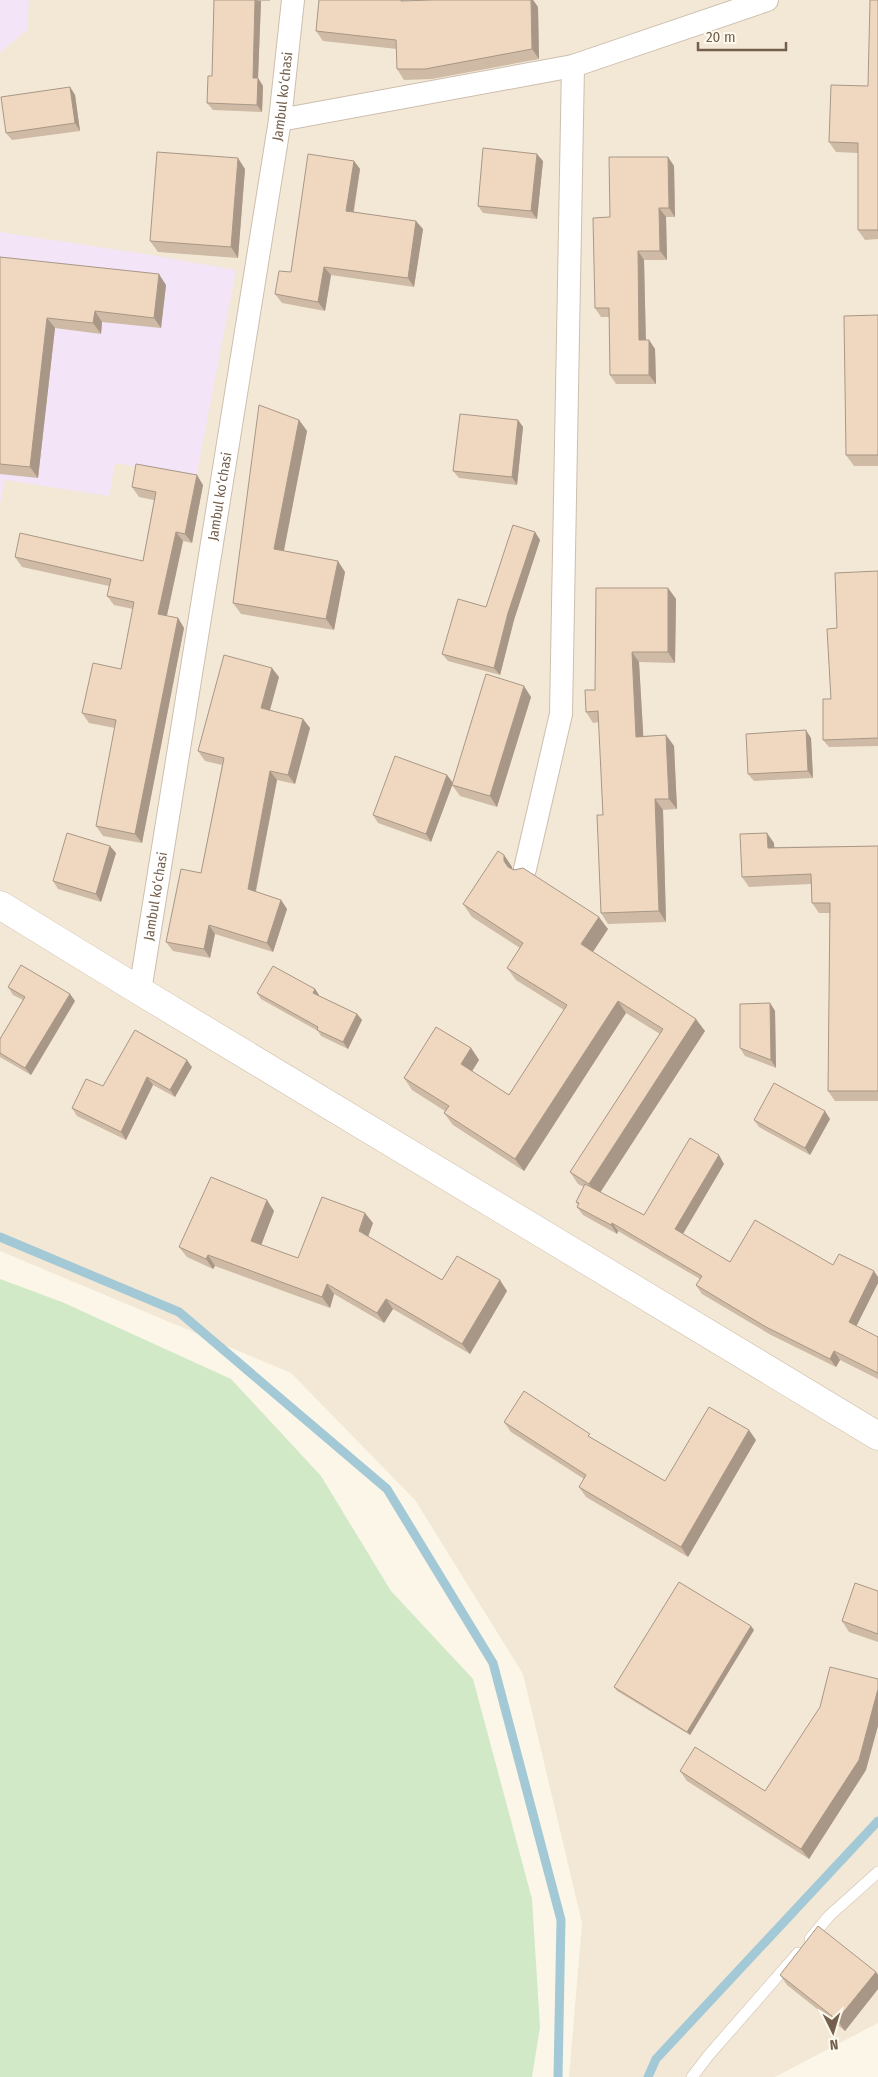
<svg xmlns="http://www.w3.org/2000/svg" width="878" height="2077" font-family="'Fira Sans Condensed',sans-serif">
  <style>
    .residential { fill: #f3e8d6 }
    .education { fill: #f3e4f8 }
    .green { fill: #d1e9c6 }
    .lines { fill: none; stroke-linecap: round; stroke-linejoin: round }
    .stream { stroke: #a3c9d6; stroke-width: 9 }
    .lane-casing { stroke: #cdbeae; stroke-width: 12 }
    .street-casing { stroke: #cdbeae; stroke-width: 24 }
    .secondary-casing { stroke: #d0bfab; stroke-width: 29 }
    .lane { stroke: #fff; stroke-width: 11 }
    .street { stroke: #fff; stroke-width: 22 }
    .secondary { stroke: #fff; stroke-width: 28 }
    .wall { fill: #cebaa5 }
    .shaded-wall { fill: #a89786 }
    .building { fill: #f0d8c0; stroke: #a89786 }
    .labels { text-anchor: middle; stroke-width: 5; stroke-linejoin: round; paint-order: stroke }
    .street-label { font-size: 14px; fill: #745f4d; stroke: #fef9ee }
  </style>
  <rect width="100%" height="100%" fill="#fbf6e8"/>
  <path class="residential" d="M0,0H878V2023L775,2077H569L582,1923L523,1674L415,1500L291,1373L0,1251Z"/>
  <path class="education" d="M0,0H29L27,30L0,53Z
    M0,232L151,255L236,270L196,478L115,463L109,496L5,480L0,504Z"/>
  <path class="green" d="M0,1279L62,1302L231,1379L321,1476L391,1591L473,1679L532,1899L540,2027L532,2077H0Z"/>
  <g class="lines">
    <path class="stream" d="M0,1237L179,1312L387,1489L493,1663L561,1920L558,2077
      M648,2077L656,2059L878,1821"/>
    <defs>
      <path id="lane" d="M810,1939L829,1916L878,1872
        M692,2077L708,2056L798,1953"/>
      <g id="street">
        <path d="M280,120L573,66L767,0"/>
        <path d="M525,869L561,714L573,66"/>
        <path id="s1" d="M140,991L280,120L293,0"/>
      </g>
      <path id="secondary" d="M0,905L140,991L878,1436"/>
    </defs>
    <use href="#lane" class="lane-casing"/>
    <use href="#street" class="street-casing"/>
    <use href="#secondary" class="secondary-casing"/>
    <use href="#lane" class="lane"/>
    <use href="#street" class="street"/>
    <use href="#secondary" class="secondary"/>
  </g>
  <path class="wall" d="M214,0H270V1H261L258,78L263,86L262,112L213,110L207,103L212,76Z
    M319,0H410V1L533,0L538,7L539,59L432,79L404,80L397,69V49L323,41L316,31Z
    M878,0V239L865,240L858,230V153L836,152L829,142L868,86Z
    M70,87L75,95L80,131L12,140L6,133Z
    M668,157L674,166L675,217H666L667,260H644L646,340H649L655,349L656,384H616L610,375L609,317H601L595,308L610,217Z
    M354,161L360,169L354,212L423,229L414,287L331,275L325,311L282,303L275,294L291,272Z
    M543,161L537,219L483,213L478,206Z
    M245,169L238,258L158,252L150,241Z
    M0,257L166,285L161,328L102,322L101,334L55,328L38,478L0,474Z
    M878,315V466H854L846,455Z
    M299,420L307,431L284,551L345,572L334,630L241,614L233,603Z
    M518,420L523,427L517,485L459,478L453,471Z
    M203,485L192,543L183,541L167,616L178,618L184,628L142,843L103,836L96,826L115,728L89,723L82,713L121,669L133,609L114,605L107,596L109,586L22,567L15,557L143,561L154,500L139,497L132,487Z
    M535,532L540,540L514,620L500,675L448,661L442,654L486,607Z
    M878,571V746L829,747L823,740L831,699L837,628Z
    M668,588L676,599L675,663L639,662L643,736L666,735L674,746L677,809L663,810L666,922L608,924L601,913L603,815L599,722L593,723L586,712L595,690Z
    M279,677L270,710L303,719L310,728L295,784L277,780L256,892L281,900L287,909L273,952L215,934L210,958L173,951L166,942L201,873L222,765L205,761L198,751Z
    M531,697L497,807L460,796L452,785Z
    M811,738L813,778L754,781L748,774Z
    M447,775L453,783L431,842L378,823L373,815Z
    M774,843V847L878,846V1101H835L828,1091L830,913H819L812,903L811,884L749,887L742,877Z
    M116,853L101,902L58,889L53,881Z
    M504,855L512,867V869L608,929L593,952L705,1031L600,1192L644,1215L724,1164L683,1234L730,1262L833,1265L878,1277V1283L856,1326L878,1337V1379L840,1360L836,1367L771,1335L702,1294L696,1285L700,1279L618,1231L617,1234L583,1215L577,1207L578,1205L576,1202L584,1187L578,1184L570,1172L660,1034L626,1013L524,1171L453,1125L444,1113L445,1111L412,1090L404,1078L471,1048L479,1060L472,1071L509,1095L564,1010L516,980L507,968L520,948L472,917L463,904Z
    M8,987L70,994L75,1001L31,1075L0,1057V1039L23,1000L13,995Z
    M315,989L319,995V996L357,1014L362,1020L348,1049L321,1036L318,1031L261,999L257,993Z
    M770,1003L775,1011L776,1068L745,1056L740,1048Z
    M192,1067L175,1097L153,1085L126,1140L77,1116L72,1108L103,1086Z
    M830,1119L810,1155L759,1127L754,1120Z
    M274,1211L261,1245L298,1258L373,1223L368,1237L442,1280L507,1291L470,1354L393,1309L384,1323L334,1294L330,1308L215,1266L213,1269L187,1257L179,1247Z
    M504,1422L593,1439L665,1481L756,1440L688,1557L586,1497L579,1487L584,1479L511,1432Z
    M878,1591V1642L849,1632L842,1621Z
    M754,1630L690,1735L617,1691L614,1687Z
    M866,1770L809,1859L687,1781L680,1771L765,1791Z
    M876,1972L878,1975V1989L845,2031L787,1985L780,1975Z"/>
  <path class="shaded-wall" d="M255,0L261,1L258,78L263,86L262,112L257,105L253,78Z
    M531,0H533L538,7L539,59L532,49Z
    M70,87L75,95L80,131L75,123Z
    M537,154L543,161L537,219L531,211Z
    M668,157L674,166L675,217L669,208Z
    M238,158L245,169L238,258L231,247Z
    M354,161L360,169L352,220L346,211Z
    M659,208L666,217L667,260L660,251Z
    M416,221L423,229L414,287L408,278Z
    M638,251L644,260L646,349L639,340Z
    M324,267L331,275L325,311L318,302Z
    M159,274L166,285L161,328L154,318Z
    M95,311L102,322L101,334L93,323Z
    M47,318L55,328L38,478L30,467Z
    M649,340L655,349L656,384L649,375Z
    M299,420L307,431L282,560L274,549Z
    M518,420L523,427L517,485L512,477Z
    M197,475L203,485L192,543L185,534Z
    M176,532L183,541L165,624L158,614Z
    M535,532L540,540L514,620L500,675L494,668L508,613Z
    M338,561L345,572L334,630L326,619Z
    M668,588L676,599L675,663L668,652Z
    M178,618L184,628L142,843L135,834Z
    M632,652L639,662L644,747L636,737Z
    M272,668L279,677L268,717L261,708Z
    M524,686L531,697L497,807L490,796Z
    M303,719L310,728L295,784L288,775Z
    M806,730L811,738L813,778L808,771Z
    M666,735L674,746L677,809L669,799Z
    M270,771L277,780L254,899L248,889Z
    M447,775L453,783L431,842L426,834Z
    M655,799L663,810L666,922L659,911Z
    M767,833L774,843L775,858L768,848Z
    M110,846L116,853L101,902L96,894Z
    M504,855L512,867L513,873L504,861Z
    M281,900L287,909L273,952L267,943Z
    M599,917L608,929L590,956L581,944Z
    M209,925L215,934L210,958L204,949Z
    M315,989L319,995L317,999L313,993Z
    M70,994L75,1001L31,1075L25,1068Z
    M618,1001L626,1013L524,1171L515,1159Z
    M770,1003L775,1011L776,1068L771,1060Z
    M357,1014L362,1020L348,1049L343,1042Z
    M696,1019L705,1031L598,1196L589,1184Z
    M471,1048L479,1060L469,1076L461,1064Z
    M187,1060L192,1067L175,1097L170,1090Z
    M147,1077L153,1085L126,1140L121,1132Z
    M825,1111L830,1119L810,1155L805,1148Z
    M719,1155L724,1164L681,1237L675,1229Z
    M267,1200L274,1211L259,1251L251,1241Z
    M365,1213L373,1223L366,1242L359,1231Z
    M612,1223L618,1231L617,1234L611,1225Z
    M208,1255L215,1266L213,1269L206,1259Z
    M874,1271L878,1277V1283L854,1331L849,1322Z
    M500,1280L507,1291L470,1354L462,1344Z
    M327,1284L334,1294L330,1308L322,1297Z
    M386,1299L393,1309L384,1323L377,1313Z
    M834,1351L840,1360L836,1367L830,1359Z
    M749,1430L756,1440L688,1557L681,1547Z
    M751,1626L754,1630L690,1735L687,1732Z
    M878,1689V1726L866,1770L809,1859L801,1849Z
    M876,1972L878,1975V1989L845,2031L837,2020Z"/>
  <path class="building" d="M214,0H255L253,78H258L257,105L207,103L208,76H212Z
    M319,0H401V1L433,0H531L532,49L425,69H397L396,40L316,31Z
    M870,0H878V230H858V143L829,142L831,85L868,86Z
    M70,87L75,123L6,133L1,97Z
    M483,148L537,154L531,211L478,206Z
    M157,152L238,158L231,247L150,241Z
    M308,154L354,161L346,211L416,221L408,278L324,267L318,302L275,294L279,271L291,272Z
    M609,157H668L669,208H659L660,251H638L639,340H649V375H610L609,308H595L593,218L610,217Z
    M0,257L159,274L154,318L95,311L93,323L47,318L30,467L0,464Z
    M878,315V455H846L844,316Z
    M259,405L299,420L274,549L338,561L326,619L233,603Z
    M460,414L518,420L512,477L453,471Z
    M136,464L197,475L185,534L176,532L158,614L178,618L135,834L96,826L116,720L82,713L93,663L121,669L134,602L107,596L111,579L15,557L20,533L143,561L156,492L132,487Z
    M513,525L535,532L508,613L494,668L442,654L458,599L486,607Z
    M878,571V738L823,740V699H831L827,629L837,628L835,573Z
    M596,588H668V652H632L636,737L666,735L669,799H655L659,911L601,913L597,815H603L598,711L586,712L585,690H595Z
    M224,655L272,668L261,708L303,719L288,775L270,771L248,889L281,900L267,943L209,925L204,949L166,942L181,869L201,873L224,758L198,751Z
    M486,674L524,686L490,796L452,785Z
    M806,730L808,771L748,774L746,734Z
    M395,756L447,775L426,834L373,815Z
    M67,833L110,846L96,894L53,881Z
    M767,833L768,848L878,846V1091H828L830,903H812L811,874L742,877L740,834Z
    M498,851L504,855V861L508,867L514,870L523,868L599,917L581,944L696,1019L589,1184L570,1172L663,1029L618,1001L515,1159L444,1113L449,1106L404,1078L436,1027L471,1048L461,1064L509,1095L567,1005L507,968L523,943L463,904Z
    M21,965L70,994L25,1068L0,1053V1039L25,997L8,987Z
    M273,966L315,989L313,993L357,1014L343,1042L317,1030L318,1027L257,993Z
    M770,1003L771,1060L740,1048V1004Z
    M135,1030L187,1060L170,1090L147,1077L121,1132L72,1108L86,1079L103,1086Z
    M774,1083L825,1111L805,1148L754,1120Z
    M690,1138L719,1155L675,1229L730,1262L755,1220L833,1265L839,1254L874,1271L849,1322L878,1337V1373L834,1351L830,1359L766,1327L696,1285L702,1276L612,1223L611,1225L577,1207L579,1203L576,1202L585,1184L644,1215Z
    M211,1177L267,1200L251,1241L298,1258L322,1197L365,1213L359,1231L442,1280L457,1256L500,1280L462,1344L386,1299L377,1313L327,1284L322,1297L208,1255L206,1259L179,1247Z
    M524,1391L590,1434L588,1436L665,1481L709,1407L749,1430L681,1547L579,1487L586,1475L504,1422Z
    M679,1582L751,1626L687,1732L614,1687Z
    M855,1583L878,1591V1634L842,1621Z
    M830,1667L878,1679V1689L859,1760L801,1849L680,1771L695,1747L765,1791L820,1707Z
    M818,1926L876,1972L837,2020L780,1975Z"/>
  <g class="labels">
    <g class="street-label">
      <text dy="5" stroke="none"><textPath href="#s1" startOffset="906">Jambul ko‘chasi</textPath></text>
      <text dy="5" stroke="none"><textPath href="#s1" startOffset="501">Jambul ko‘chasi</textPath></text>
      <text dy="5" stroke="none"><textPath href="#s1" startOffset="96">Jambul ko‘chasi</textPath></text>
    </g>
  </g>
  <g transform="translate(833 2032) rotate(175)" stroke="#fef9ee" stroke-width="4" paint-order="stroke">
  <path d="M0-4L9 19L0 12L-9 19Z" fill="#745f4d"/>
  <text y="-8" font-size="14" font-weight="bold" text-anchor="middle" fill="#745f4d">N</text>
  </g>
  <path d="M698 42v8h88v-8" fill="none" stroke="#745f4d" stroke-width="2.5"/>
  <text x="706" y="42" font-size="15" fill="#745f4d" stroke="#fef9ee" stroke-width="4" paint-order="stroke">20 m</text>
</svg>
